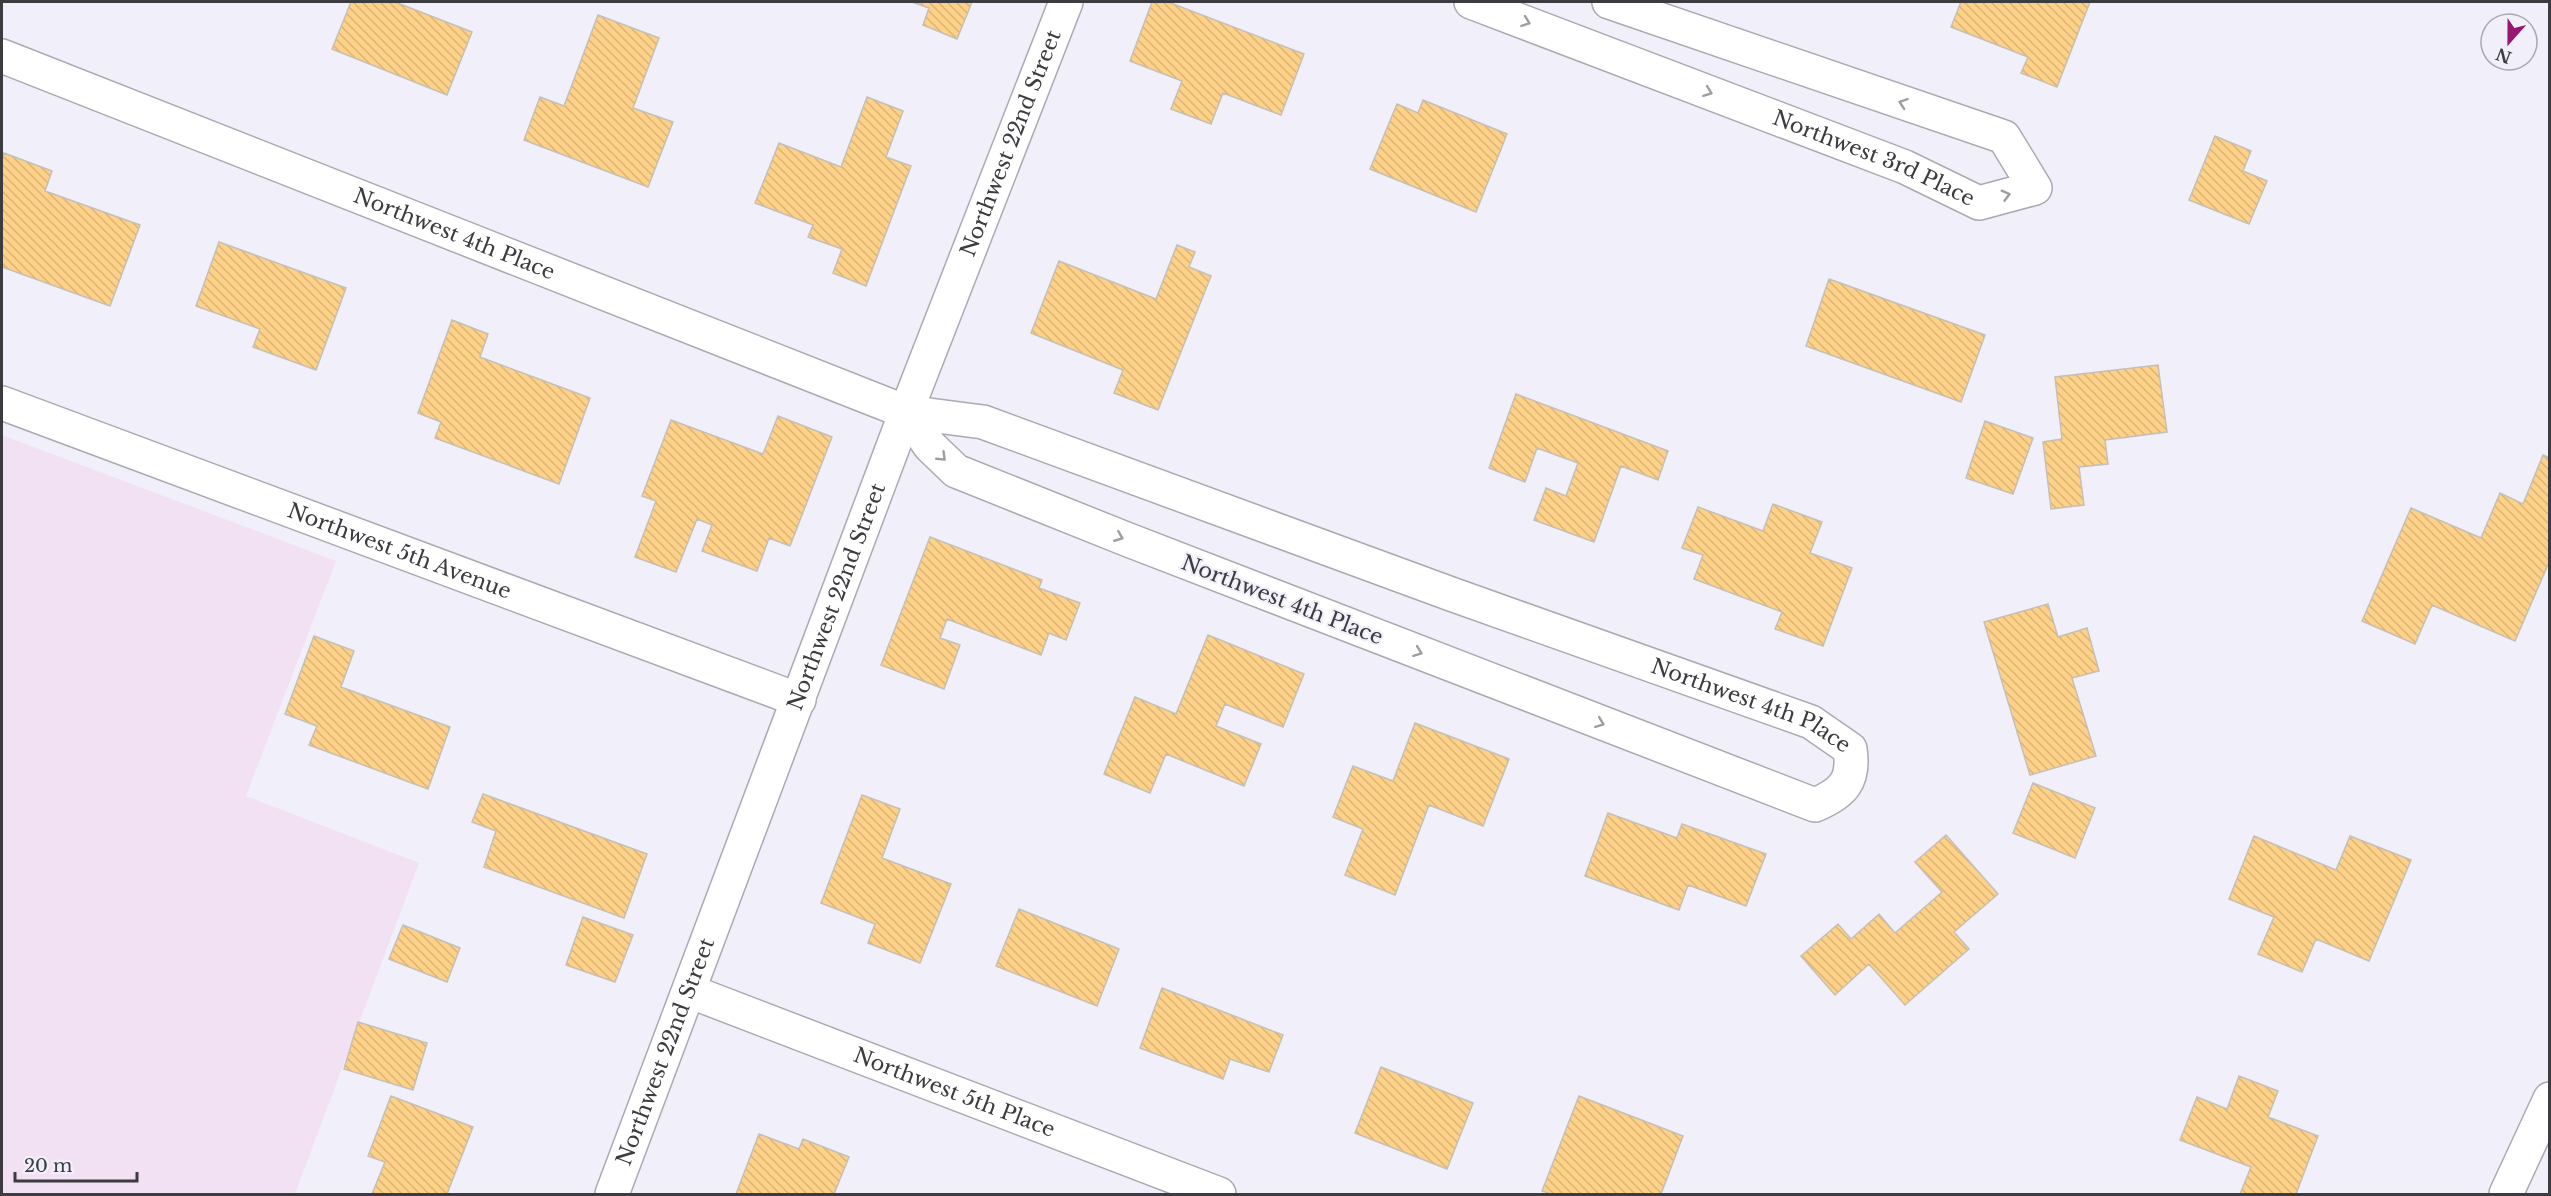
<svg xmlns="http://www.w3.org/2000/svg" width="2551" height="1196" font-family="'Libre Baskerville',serif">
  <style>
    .education { fill: #f2e1f3 }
    .building { fill: url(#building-back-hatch); stroke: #c4bfb7; stroke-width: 1.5 }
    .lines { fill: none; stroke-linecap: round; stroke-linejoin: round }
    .minor-casing { stroke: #aaaab3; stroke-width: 36 }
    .tertiary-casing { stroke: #aaaab3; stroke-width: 36 }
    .minor { stroke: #fff; stroke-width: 33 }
    .tertiary { stroke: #fff; stroke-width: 33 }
    .oneway { stroke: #9e9d9f }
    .labels { text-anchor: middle; stroke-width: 4.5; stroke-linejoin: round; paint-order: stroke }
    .street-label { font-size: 21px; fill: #3c3b3f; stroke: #f1f0fa }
  </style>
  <defs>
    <pattern id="building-back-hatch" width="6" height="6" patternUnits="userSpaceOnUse" patternTransform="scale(1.5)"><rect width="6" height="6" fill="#fed188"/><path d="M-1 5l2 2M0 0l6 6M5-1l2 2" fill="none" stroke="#dbb476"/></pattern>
  </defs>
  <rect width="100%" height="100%" fill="#f1f0fa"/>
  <path class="education" d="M2,435L336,561L246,796L419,863L295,1194H2Z"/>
  <path class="building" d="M351,2H395L472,32L447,95L332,49Z
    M912,2H972L957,39L923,25L929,8Z
    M1152,2H1168L1304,54L1281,115L1223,93L1211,124L1171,109L1182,81L1130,61Z
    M1961,2H2090L2057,87L2021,73L2028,57L1951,27Z
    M598,15L659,38L633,108L673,122L648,187L524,140L540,97L564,106Z
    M867,97L903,111L886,157L911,166L866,286L833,273L842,249L808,237L813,225L755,203L779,143L841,167Z
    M1423,100L1507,134L1476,212L1370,169L1397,104L1418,113Z
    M2215,136L2251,151L2243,171L2267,181L2249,224L2189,200Z
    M4,153L52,171L45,191L140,225L110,306L2,267V160Z
    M219,242L346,288L316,370L253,347L260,329L196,306Z
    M1177,245L1195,252L1189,267L1211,276L1158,410L1114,393L1123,370L1031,333L1059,261L1156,299Z
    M1829,279L1985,335L1961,402L1806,346Z
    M452,320L488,334L480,357L590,398L559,484L435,438L441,422L418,413Z
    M2158,365L2167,432L2105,440L2108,464L2079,467L2084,505L2051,509L2043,442L2062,439L2055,377Z
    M1516,394L1668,451L1658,480L1621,466L1594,542L1534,520L1546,488L1566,496L1578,463L1537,448L1525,482L1489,468Z
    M778,416L832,437L790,546L769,538L757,571L702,551L712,525L697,519L676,572L635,557L656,501L642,496L671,420L763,454Z
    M1985,421L2033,438L2013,494L1966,478Z
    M2543,455L2550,458V560L2515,641L2432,605L2415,644L2362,621L2411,508L2481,538L2500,493L2523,504Z
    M1773,504L1822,522L1810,553L1852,568L1823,646L1775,629L1782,612L1694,579L1703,555L1682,548L1698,507L1763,531Z
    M930,537L1042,580L1039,588L1080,603L1066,640L1049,633L1041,655L947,619L940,638L960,645L944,689L881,665Z
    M2048,604L2058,637L2087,628L2099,671L2072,678L2096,756L2030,775L1984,622Z
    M1208,635L1304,674L1283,727L1225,704L1216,726L1261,744L1244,786L1166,754L1150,793L1104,774L1135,697L1176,714Z
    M314,636L354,651L341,687L450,727L428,789L309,745L317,726L285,714Z
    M1415,723L1509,759L1483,826L1429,805L1395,895L1345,875L1363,829L1333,817L1353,766L1393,781Z
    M2033,783L2095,808L2075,858L2013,833Z
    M483,794L647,854L624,918L484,867L496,831L472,822Z
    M862,795L900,809L882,858L951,884L920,963L868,943L875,924L821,903Z
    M1608,813L1677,838L1682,824L1766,854L1746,906L1688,885L1679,910L1585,876Z
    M1946,835L1998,894L1954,932L1969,949L1905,1005L1869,964L1835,995L1801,956L1838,924L1851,939L1879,914L1895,933L1942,892L1915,862Z
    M2254,836L2336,870L2350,836L2411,860L2369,961L2316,939L2302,972L2258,954L2274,917L2229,899Z
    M1019,909L1119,949L1097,1006L996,966Z
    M583,917L633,935L615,982L566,965Z
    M403,925L460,948L447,982L389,959Z
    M1162,988L1283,1035L1269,1072L1230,1059L1223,1079L1140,1048Z
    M358,1022L427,1043L413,1090L344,1069Z
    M1381,1067L1473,1103L1447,1169L1355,1133Z
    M2239,1076L2278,1091L2268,1117L2318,1136L2296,1194H2240L2251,1167L2180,1140L2197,1097L2227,1109Z
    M391,1096L473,1127L447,1194H372L385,1162L368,1156Z
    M1579,1096L1683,1136L1661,1194H1551L1542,1191Z
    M759,1134L799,1149L803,1139L849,1157L834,1194H736Z"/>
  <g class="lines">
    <defs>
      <g id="minor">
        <path id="s1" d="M1471,2L1905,167L1979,203L2035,188L2004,137L1609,2"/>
        <path id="s2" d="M2,56L906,412L983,422L1451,594L1811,722L1850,749C1855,781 1843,793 1815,805L1126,539L956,471L930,446L906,412"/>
        <path id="s3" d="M2,403L799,700"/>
        <path id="s4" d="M689,991L1219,1194"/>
        <path d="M2506,1194L2550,1099"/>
      </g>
      <g id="tertiary">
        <path id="s5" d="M612,1194L906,412L1066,2"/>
      </g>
    </defs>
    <use href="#minor" class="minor-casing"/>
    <use href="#tertiary" class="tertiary-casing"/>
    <use href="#minor" class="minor"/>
    <use href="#tertiary" class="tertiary"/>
  </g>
  <defs><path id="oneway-chevron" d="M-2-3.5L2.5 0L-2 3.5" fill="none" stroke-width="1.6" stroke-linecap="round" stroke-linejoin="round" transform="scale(1.5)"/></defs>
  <g class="oneway">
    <use href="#oneway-chevron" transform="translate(1526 22) rotate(21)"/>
    <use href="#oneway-chevron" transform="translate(1708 92) rotate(21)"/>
    <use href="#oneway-chevron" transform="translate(1903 103) rotate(-161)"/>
    <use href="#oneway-chevron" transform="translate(2006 195) rotate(-15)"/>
    <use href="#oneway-chevron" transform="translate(942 457) rotate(44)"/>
    <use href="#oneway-chevron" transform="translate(1119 537) rotate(22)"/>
    <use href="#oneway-chevron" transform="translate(1418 652) rotate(21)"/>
    <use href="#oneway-chevron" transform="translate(1600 723) rotate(21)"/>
  </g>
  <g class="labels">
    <g class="street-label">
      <text dy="7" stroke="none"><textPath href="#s5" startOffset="1124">Northwest 22nd Street</textPath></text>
      <text dy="7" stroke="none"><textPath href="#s1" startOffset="432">Northwest 3rd Place</textPath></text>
      <text dy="7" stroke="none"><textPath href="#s2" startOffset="486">Northwest 4th Place</textPath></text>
      <text dy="7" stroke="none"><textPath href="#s3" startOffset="424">Northwest 5th Avenue</textPath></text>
      <text dy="7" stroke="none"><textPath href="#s5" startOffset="638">Northwest 22nd Street</textPath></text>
      <text transform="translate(1282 600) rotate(21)" y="7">Northwest 4th Place</text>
      <text dy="7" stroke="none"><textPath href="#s2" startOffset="1868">Northwest 4th Place</textPath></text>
      <text dy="7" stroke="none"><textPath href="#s5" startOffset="152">Northwest 22nd Street</textPath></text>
      <text dy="7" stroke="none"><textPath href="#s4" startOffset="284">Northwest 5th Place</textPath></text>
    </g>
  </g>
  <rect width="2551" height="1196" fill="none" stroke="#3c3b3f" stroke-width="6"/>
  <g transform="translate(2509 42) rotate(201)"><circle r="28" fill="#f1f0fa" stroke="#a9a8af" stroke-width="1.5"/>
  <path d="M0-4.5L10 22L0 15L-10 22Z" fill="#971770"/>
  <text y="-9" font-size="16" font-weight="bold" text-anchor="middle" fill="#3c3b3f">N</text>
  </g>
  <path d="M15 1172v9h122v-9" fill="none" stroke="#3c3b3f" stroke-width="3"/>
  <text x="24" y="1172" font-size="18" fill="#3c3b3f" stroke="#f1f0fa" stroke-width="4.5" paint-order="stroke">20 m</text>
</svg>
